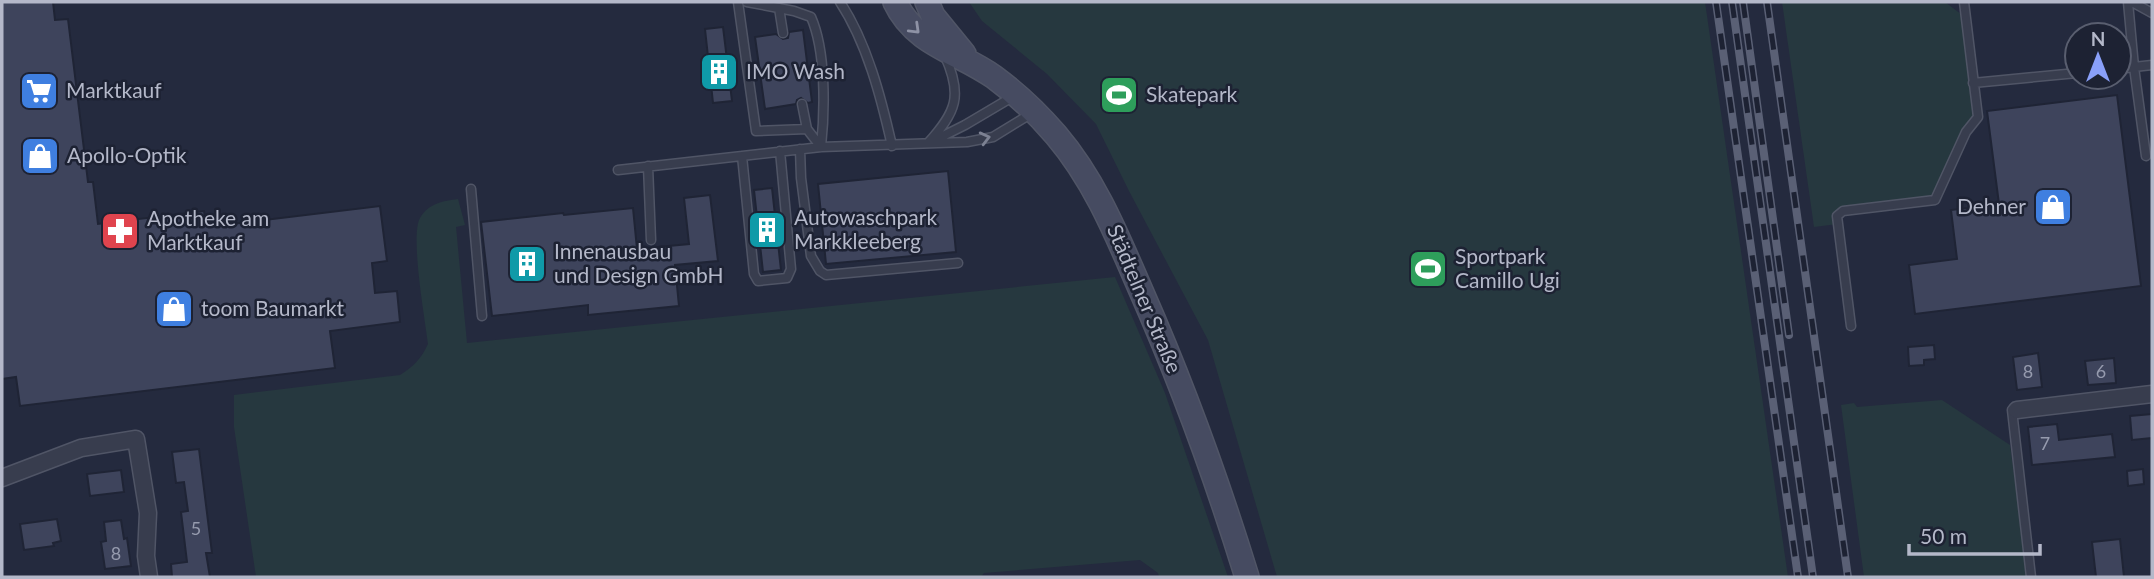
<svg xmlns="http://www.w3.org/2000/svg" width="2154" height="579" font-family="Lato,sans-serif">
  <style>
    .green { fill: #26383f }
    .building { fill: #3e445c; stroke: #1f2435; stroke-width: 2 }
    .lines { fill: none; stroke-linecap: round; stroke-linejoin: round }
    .lane-casing { stroke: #505566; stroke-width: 11 }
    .street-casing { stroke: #505566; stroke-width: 19 }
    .secondary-casing { stroke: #505566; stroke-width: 26 }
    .lane { stroke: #383d4e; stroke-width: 8 }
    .street { stroke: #383d4e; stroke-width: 16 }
    .secondary { stroke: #464b61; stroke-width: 23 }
    .rail-casing { stroke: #5a6075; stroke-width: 8 }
    .rail { stroke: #1d2233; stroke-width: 5; stroke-dasharray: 16; stroke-linecap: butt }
    .oneway { stroke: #8e92a5 }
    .oneway2 { stroke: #7c8192 }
    .labels { text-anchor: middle; stroke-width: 5; stroke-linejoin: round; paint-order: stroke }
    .number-label { font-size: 18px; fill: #969bae }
    .poi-label { font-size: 21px; fill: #b4b8c9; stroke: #1d2233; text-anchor: start }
    .street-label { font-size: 21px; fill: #b4b8c9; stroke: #1d2233 }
  </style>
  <rect width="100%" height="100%" fill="#242a3e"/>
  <path class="green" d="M969,2H1705L1788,577H1277L1208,340L1129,191L1096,124L1047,74L982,21Z
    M1782,2H1945L1966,18L1978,117L1935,200L1843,211L1838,224L1814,227Z
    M458,199L465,225L456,227L467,343L1115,277L1165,393L1228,577H1159L1158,573L1140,560L984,573L981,577H256L234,427V395L400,375C414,366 421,359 428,344C425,319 410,236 420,218C429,203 443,201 458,199Z
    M1942,400L2010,445L2028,577H1864L1841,405L1854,403L1857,407Z"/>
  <path class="building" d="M2,2H53L55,20L68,19L88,182H93L98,224L204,211L206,224L214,223V226L380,206L387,261L372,263L375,293L397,291L400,322L330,331L335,368L20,406L16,377L2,379Z
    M723,27L732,101L713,103L705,29Z
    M803,30L812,102L808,103L801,98L797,100L796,104L765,109L755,37L776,34L783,39L788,38L789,32Z
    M2117,95L2141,286L1915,314L1909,265L1957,259L1951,210L1999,204L1987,111Z
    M948,171L956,252L826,264L818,184Z
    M772,188L781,270L763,272L754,190Z
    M710,195L718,261L675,265L679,306L588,315V305L492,316L481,222L563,213L564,215L633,208L637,249L689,244L684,198Z
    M1934,345L1935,359L1924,360V365L1909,366L1908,347Z
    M2038,353L2042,387L2017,390L2013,357Z
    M2114,358L2116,383L2088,385L2085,361Z
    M2152,414V438L2132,440L2130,416Z
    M2057,424L2059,440L2112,434L2115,457L2032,465L2028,427Z
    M199,449L212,553H206L210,577H172L171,564L187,562L181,512L188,511L184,482L176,483L172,452Z
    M2143,469L2144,484L2128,486L2127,471Z
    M121,470L124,492L90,496L87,474Z
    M57,519L61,541L53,543L54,546L24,550L20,524Z
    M121,520L124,539L127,538L131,566L105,569L101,542L106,541L104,522Z
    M2120,539L2124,577H2096L2092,542Z"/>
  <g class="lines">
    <defs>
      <path id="lane" d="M738,2L756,131L807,129
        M747,2L794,11L811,17C826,51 825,110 821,147
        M840,2C867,43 881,97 892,146
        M2128,2L2134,67L2152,65
        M2132,2L2152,13
        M779,8L783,33
        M2119,69L2134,67L2146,156
        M1973,83L2077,73
        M802,104L807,129L821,147
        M933,141L965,125L1014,96
        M928,143C956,112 963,96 945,56
        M800,149L801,178L811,256L820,271L826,275L958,263
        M742,156L754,274L758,281L787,278L791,269L780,151
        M648,166L651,240
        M618,170L821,147L967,142L993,137L1032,113
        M471,189L482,316
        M1851,326L1837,216L1843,211L1935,200L1966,132L1978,117L1964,2
        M2016,410H2012L2031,577"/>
      <path id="street" d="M2017,410L2152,394
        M2,478L81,448L136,439L148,513L146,556L149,577"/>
      <path id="secondary" d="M895,2C915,45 959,52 994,77C1017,94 1038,114 1056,135C1096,182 1118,238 1142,293C1183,386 1217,480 1247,577
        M927,2L933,16L964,54"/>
    </defs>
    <use href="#lane" class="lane-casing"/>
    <use href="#street" class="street-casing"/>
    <use href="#secondary" class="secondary-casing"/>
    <use href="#lane" class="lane"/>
    <use href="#street" class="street"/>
    <use href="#secondary" class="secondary"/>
    <defs>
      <path id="rail" d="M1716,2L1798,577
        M1732,2L1813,577
        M1743,2L1789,335
        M1767,2L1848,577"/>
    </defs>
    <use href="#rail" class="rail-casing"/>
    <use href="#rail" class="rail"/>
  </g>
  <defs><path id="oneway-chevron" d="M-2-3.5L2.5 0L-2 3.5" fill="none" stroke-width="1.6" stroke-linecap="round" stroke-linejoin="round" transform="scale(1.75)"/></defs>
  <use class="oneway" href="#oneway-chevron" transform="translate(915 29) rotate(44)"/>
  <use class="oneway2" href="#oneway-chevron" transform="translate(985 138) rotate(-14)"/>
  <defs>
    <symbol id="building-square" viewBox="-11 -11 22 22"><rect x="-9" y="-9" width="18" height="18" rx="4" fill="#0f9aa8" stroke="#1d2233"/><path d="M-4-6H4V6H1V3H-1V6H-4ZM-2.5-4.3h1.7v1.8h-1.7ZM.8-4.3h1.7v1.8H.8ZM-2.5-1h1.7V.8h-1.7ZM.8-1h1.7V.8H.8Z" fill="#fff"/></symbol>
    <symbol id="supermarket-square" viewBox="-11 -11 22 22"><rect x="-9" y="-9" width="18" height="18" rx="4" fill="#3f7fe0" stroke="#1d2233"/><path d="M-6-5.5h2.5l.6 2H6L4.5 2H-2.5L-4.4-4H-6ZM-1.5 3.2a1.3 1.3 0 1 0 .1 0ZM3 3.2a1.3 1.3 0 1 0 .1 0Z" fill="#fff"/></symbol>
    <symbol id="stadium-square" viewBox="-11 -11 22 22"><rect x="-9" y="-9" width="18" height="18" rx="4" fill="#2e9e5b" stroke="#1d2233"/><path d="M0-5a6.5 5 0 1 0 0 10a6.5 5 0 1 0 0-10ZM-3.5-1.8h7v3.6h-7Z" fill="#fff"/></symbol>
    <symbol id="shop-square" viewBox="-11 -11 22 22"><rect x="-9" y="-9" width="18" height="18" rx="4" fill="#3f7fe0" stroke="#1d2233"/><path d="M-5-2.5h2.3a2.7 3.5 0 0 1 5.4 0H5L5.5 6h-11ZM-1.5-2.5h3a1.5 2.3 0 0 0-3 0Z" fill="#fff"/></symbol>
    <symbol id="pharmacy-square" viewBox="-11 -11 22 22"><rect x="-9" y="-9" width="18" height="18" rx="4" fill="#e0444e" stroke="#1d2233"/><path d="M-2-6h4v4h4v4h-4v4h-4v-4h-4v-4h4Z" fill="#fff"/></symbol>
  </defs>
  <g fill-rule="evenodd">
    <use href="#building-square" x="697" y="50" width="44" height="44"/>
    <use href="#supermarket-square" x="17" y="69" width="44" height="44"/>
    <use href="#stadium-square" x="1097" y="73" width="44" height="44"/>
    <use href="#shop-square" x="18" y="134" width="44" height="44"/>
    <use href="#shop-square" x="2031" y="185" width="44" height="44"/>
    <use href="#building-square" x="745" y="208" width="44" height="44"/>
    <use href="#pharmacy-square" x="98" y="209" width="44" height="44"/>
    <use href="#building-square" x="505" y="242" width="44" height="44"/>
    <use href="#stadium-square" x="1406" y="247" width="44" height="44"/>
    <use href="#shop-square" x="152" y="287" width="44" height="44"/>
  </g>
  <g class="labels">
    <g class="number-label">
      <text x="2028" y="378">8</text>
      <text x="2101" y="378">6</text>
      <text x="2045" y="450">7</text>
      <text x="196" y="535">5</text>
      <text x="116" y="560">8</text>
    </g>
    <g class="poi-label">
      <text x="746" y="79">IMO Wash</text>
      <text x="66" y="98">Marktkauf</text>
      <text x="1146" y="102">Skatepark</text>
      <text x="67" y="163">Apollo-Optik</text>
      <text x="2026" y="214" text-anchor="end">Dehner</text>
      <text x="794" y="225">Autowaschpark<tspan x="794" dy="24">Markkleeberg</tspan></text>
      <text x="147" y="226">Apotheke am<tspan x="147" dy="24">Marktkauf</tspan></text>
      <text x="554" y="259">Innenausbau<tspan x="554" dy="24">und Design GmbH</tspan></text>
      <text x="1455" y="264">Sportpark<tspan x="1455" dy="24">Camillo Ugi</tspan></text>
      <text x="201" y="316">toom Baumarkt</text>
    </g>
    <g class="street-label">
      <text transform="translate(1144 299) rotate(67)" y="7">Städtelner Straße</text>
    </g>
  </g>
  <rect width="2154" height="579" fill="none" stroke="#b4b8c9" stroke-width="7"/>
  <g transform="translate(2098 56)"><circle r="33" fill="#1d2233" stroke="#595e6f" stroke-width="2"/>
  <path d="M0-5L12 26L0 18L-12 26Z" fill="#8aa0f9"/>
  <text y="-10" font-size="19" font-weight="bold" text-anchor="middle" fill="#b4b8c9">N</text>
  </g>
  <path d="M1909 544v10h131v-10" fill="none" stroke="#b4b8c9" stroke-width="3.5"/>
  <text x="1920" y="544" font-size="21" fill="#b4b8c9" stroke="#1d2233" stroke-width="5" paint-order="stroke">50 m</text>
</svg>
